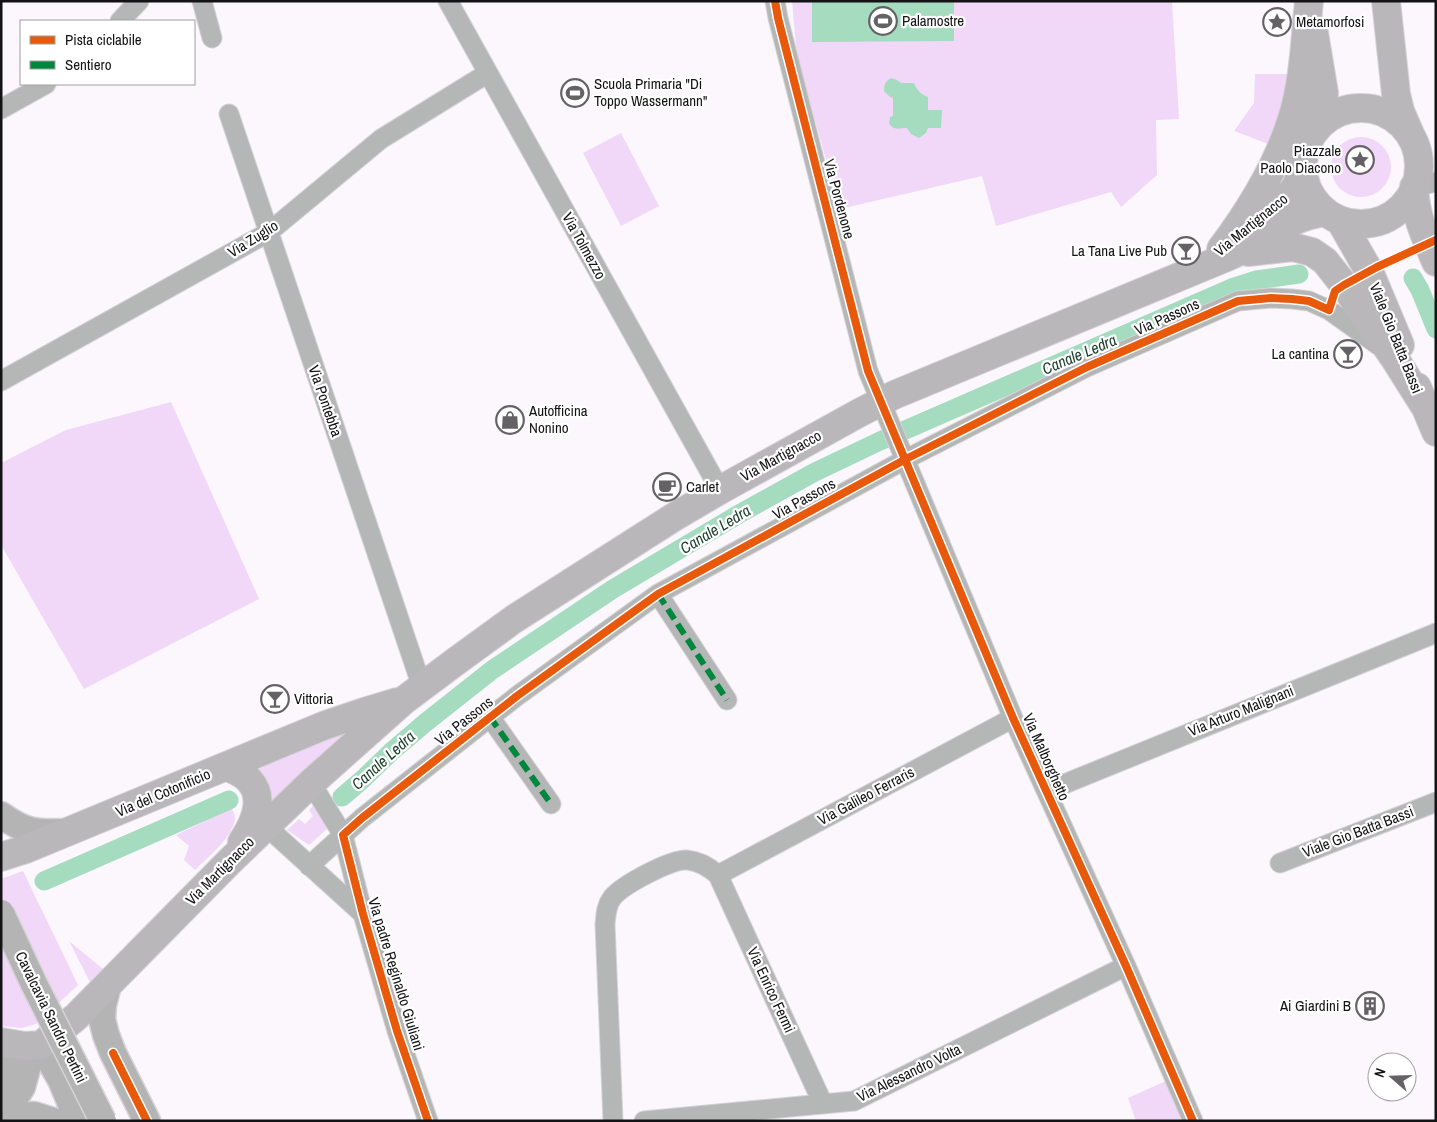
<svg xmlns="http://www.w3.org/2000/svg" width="1437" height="1122" font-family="'Archivo Narrow',sans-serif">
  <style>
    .green { fill: #f1d7f8 }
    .water { fill: #a5dcbf }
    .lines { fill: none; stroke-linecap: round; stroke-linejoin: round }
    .canal { stroke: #a5dcbf; stroke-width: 19 }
    .street-casing { stroke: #d5d3d6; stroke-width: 21 }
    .secondary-casing { stroke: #d5d3d6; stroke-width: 29 }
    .primary-casing { stroke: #d5d3d6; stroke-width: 30 }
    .street { stroke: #b5b6b6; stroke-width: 19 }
    .secondary { stroke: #b4b4b5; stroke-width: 26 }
    .primary { stroke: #b9b7ba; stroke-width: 28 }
    .secondary-bridge-casing { stroke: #d5d3d6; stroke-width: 29; stroke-linecap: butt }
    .secondary-bridge { stroke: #b4b4b5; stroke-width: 26 }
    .quiet { stroke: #00873e; stroke-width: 6; stroke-dasharray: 12 6; stroke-linecap: butt }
    .cycleway-casing { stroke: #fff; stroke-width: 11 }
    .cycleway { stroke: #e8590c; stroke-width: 8 }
    .labels { text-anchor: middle; stroke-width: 4.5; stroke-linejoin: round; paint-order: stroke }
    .poi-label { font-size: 15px; fill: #131214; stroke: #fff; text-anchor: start }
    .street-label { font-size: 15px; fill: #131214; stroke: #fff }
    .water-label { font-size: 16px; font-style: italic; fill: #1b3e2c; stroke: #fff }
  </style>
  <rect width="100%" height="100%" fill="#fbf7fc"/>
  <path class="green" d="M792,1H1172L1179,119L1156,120L1157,175L1121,207L1111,192L996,226L982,176L840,209L797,57Z
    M1255,74H1291L1271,145L1234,131L1254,103Z
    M621,133L659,206L621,226L583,153Z
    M1331 167a30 30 0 1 1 60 0a30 30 0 1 1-60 0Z
    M171,402L259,599L84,689L1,545V463L66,430Z
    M376,718L272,805L269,790L247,766Z
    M316,803L327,829L309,845L287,830L299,819L305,824L313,816L309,810Z
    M232,808C233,812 235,815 235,819C233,837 207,858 195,870L184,860L189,846L176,835Z
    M23,871L78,985L36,1024L22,1028L1,1026V879Z
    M69,941L103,969L90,982Z
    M1166,1081L1182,1121H1136L1128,1098Z"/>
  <path class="water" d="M812,1H954V41L812,42Z
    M891,78L897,80L901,83H914C917,90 920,94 928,97V110H942L941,128H928L926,133L919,138L911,134L907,128C899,128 893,131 889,123L890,117L893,116V98L889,96L884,91C884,84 886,81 891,78Z"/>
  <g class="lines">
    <path class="canal" d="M1413,278L1420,290L1436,329
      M342,797L363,779L391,752L425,723L492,670L613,589L739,514L813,473L880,441L1234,287L1256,280L1299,274
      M44,881L229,800"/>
    <defs>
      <path id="street" d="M202,1L212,38
        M448,1L720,490
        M775,1L778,18L868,371L1013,718L1126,966L1193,1121
        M120,21L139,1
        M1,109L46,84
        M229,114L422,687
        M1414,187L1436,182
        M1,381L269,232L381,139L488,73
        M658,594L727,700
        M490,717L551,804
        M311,783L343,835L363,914L397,1031L428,1121
        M1047,791L1436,633
        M266,826L363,914
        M1280,863L1436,802
        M309,866L362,818L517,696L658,594L906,459L1087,367L1238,301L1271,298L1292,299L1309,301L1329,310L1378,345
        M718,875L1013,718
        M613,1121L605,924C606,915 606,906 612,898C622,885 671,859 687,860C699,861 709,867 718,875L823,1104
        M644,1121L854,1101L1126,966"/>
      <path id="secondary" d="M1,815C26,833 36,833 66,832
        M108,985L103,1005L102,1019L106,1035L113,1053L147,1121
        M1,1051C12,1066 12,1081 11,1099
        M4,1117L34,1115L53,1121
        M1,1121L22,1087L28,1065L41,1045L61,1080L78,1121"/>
      <path id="primary" d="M1386,1L1396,94L1400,111L1410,134
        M1314,33L1324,93L1323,109L1320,125
        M1303 166a58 58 0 1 1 116 0a58 58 0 1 1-116 0Z
        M1414,187C1416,218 1424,234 1436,262
        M1340,220L1369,271L1400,345
        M1244,232L1282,203L1295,188L1303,171
        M1221,249C1251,209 1277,167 1292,119C1304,81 1305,40 1309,1
        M1248,252L1293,247L1312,252L1325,261L1344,285L1395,359L1424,405
        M1417,387L1436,432
        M226,766C234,770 243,773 249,780C266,798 254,824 242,842
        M1,857L26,849L323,726L364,712L397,702
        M1,1042L25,1046L41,1045L76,1017L229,862L311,783L403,701L455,662L514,619L674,517L720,490L859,413L894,395C1005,349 1116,303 1227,257C1263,242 1285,217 1326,212"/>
    </defs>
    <use href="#street" class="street-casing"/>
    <use href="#secondary" class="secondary-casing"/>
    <use href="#primary" class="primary-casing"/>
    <use href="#street" class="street"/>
    <use href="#secondary" class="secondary"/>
    <use href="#primary" class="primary"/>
    <defs>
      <path id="secondary-bridge" d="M1,913L34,984L103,1121"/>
    </defs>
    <use href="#secondary-bridge" class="secondary-bridge-casing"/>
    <use href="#secondary-bridge" class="secondary-bridge"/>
    <path class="quiet" d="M658,594L727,700
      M490,717L551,804"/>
    <defs>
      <path id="cycleway" d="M775,1L778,18L868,371L1013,718L1126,966L1193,1121
        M113,1053L147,1121
        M428,1121L397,1031L363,914L343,835L362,818L517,696L658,594L906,459L1087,367L1238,301L1271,298L1292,299L1309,301L1329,310L1335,291L1344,285L1377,267L1436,240"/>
    </defs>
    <use href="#cycleway" class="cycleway-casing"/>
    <use href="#cycleway" class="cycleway"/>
  </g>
  <defs>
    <symbol id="stadium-ring" viewBox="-11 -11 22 22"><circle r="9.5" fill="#fff" stroke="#646265" stroke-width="1.5"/><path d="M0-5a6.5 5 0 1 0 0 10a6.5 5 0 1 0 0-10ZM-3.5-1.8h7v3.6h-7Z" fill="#646265"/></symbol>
    <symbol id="sight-ring" viewBox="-11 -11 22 22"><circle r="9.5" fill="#fff" stroke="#646265" stroke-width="1.5"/><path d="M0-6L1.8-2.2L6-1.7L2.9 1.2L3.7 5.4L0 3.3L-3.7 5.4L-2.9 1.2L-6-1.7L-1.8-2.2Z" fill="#646265"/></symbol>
    <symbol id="bar-ring" viewBox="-11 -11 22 22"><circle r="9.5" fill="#fff" stroke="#646265" stroke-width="1.5"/><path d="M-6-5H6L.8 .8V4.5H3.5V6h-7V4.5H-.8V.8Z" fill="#646265"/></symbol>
    <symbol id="shop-ring" viewBox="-11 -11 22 22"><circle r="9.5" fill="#fff" stroke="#646265" stroke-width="1.5"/><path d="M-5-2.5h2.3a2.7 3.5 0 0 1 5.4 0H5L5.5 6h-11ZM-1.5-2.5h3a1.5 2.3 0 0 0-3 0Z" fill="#646265"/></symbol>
    <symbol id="cafe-ring" viewBox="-11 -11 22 22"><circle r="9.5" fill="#fff" stroke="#646265" stroke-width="1.5"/><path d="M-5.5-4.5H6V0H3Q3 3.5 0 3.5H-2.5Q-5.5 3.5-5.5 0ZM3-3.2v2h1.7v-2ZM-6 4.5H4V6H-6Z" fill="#646265"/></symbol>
    <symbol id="building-ring" viewBox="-11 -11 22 22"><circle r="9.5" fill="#fff" stroke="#646265" stroke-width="1.5"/><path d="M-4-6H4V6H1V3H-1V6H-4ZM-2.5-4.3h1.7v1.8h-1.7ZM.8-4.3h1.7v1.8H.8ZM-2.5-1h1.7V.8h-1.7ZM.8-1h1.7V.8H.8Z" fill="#646265"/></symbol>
  </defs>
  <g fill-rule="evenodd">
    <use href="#stadium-ring" x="867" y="5" width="32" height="32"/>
    <use href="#sight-ring" x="1261" y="6" width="32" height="32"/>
    <use href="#stadium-ring" x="559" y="77" width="32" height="32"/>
    <use href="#sight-ring" x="1344" y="144" width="32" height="32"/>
    <use href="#bar-ring" x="1170" y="235" width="32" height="32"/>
    <use href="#bar-ring" x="1332" y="338" width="32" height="32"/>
    <use href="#shop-ring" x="494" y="404" width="32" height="32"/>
    <use href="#cafe-ring" x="651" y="471" width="32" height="32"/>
    <use href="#bar-ring" x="259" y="683" width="32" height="32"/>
    <use href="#building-ring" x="1354" y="990" width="32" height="32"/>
  </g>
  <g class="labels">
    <g class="poi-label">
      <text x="902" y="26">Palamostre</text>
      <text x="1296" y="27">Metamorfosi</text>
      <text x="594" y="89">Scuola Primaria "Di<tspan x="594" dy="17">Toppo Wassermann"</tspan></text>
      <text x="1341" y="156" text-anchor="end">Piazzale<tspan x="1341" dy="17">Paolo Diacono</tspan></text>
      <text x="1167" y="256" text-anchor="end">La Tana Live Pub</text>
      <text x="1329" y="359" text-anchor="end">La cantina</text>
      <text x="529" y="416">Autofficina<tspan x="529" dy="17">Nonino</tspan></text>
      <text x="686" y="492">Carlet</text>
      <text x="294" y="704">Vittoria</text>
      <text x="1351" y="1011" text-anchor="end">Ai Giardini B</text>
    </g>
    <g class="street-label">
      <text transform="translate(839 199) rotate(75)" y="5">Via Pordenone</text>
      <text transform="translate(1251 225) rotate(-39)" y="5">Via Martignacco</text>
      <text transform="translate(253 239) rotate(-32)" y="5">Via Zuglio</text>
      <text transform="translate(584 246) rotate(61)" y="5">Via Tolmezzo</text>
      <text transform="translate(1167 317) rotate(-24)" y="5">Via Passons</text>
      <text transform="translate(1396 338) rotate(68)" y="5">Viale Gio Batta Bassi</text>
      <text transform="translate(325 401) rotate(71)" y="5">Via Pontebba</text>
      <text transform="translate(781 456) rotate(-29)" y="5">Via Martignacco</text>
      <text transform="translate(804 499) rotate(-29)" y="5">Via Passons</text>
      <text transform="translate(1241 711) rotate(-22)" y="5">Via Arturo Malignani</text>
      <text transform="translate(464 721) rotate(-38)" y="5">Via Passons</text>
      <text transform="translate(1046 757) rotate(66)" y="5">Via Malborghetto</text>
      <text transform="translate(163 793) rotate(-23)" y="5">Via del Cotonificio</text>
      <text transform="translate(866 796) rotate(-28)" y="5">Via Galileo Ferraris</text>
      <text transform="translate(1358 832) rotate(-21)" y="5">Viale Gio Batta Bassi</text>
      <text transform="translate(220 871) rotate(-45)" y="5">Via Martignacco</text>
      <text transform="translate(396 974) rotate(73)" y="5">Via padre Reginaldo Giuliani</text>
      <text transform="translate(771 990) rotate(65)" y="5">Via Enrico Fermi</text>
      <text transform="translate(51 1017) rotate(64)" y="5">Cavalcavia Sandro Pertini</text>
      <text transform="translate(909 1073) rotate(-26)" y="5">Via Alessandro Volta</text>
    </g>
    <g class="water-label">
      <text transform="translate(1079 354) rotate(-23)" y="6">Canale Ledra</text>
      <text transform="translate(715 529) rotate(-31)" y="6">Canale Ledra</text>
      <text transform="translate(383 760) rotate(-42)" y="6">Canale Ledra</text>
    </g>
  </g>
  <rect width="1437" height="1122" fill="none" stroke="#131214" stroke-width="5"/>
  <rect x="20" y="20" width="175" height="65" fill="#ffffff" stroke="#a1a0a1"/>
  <rect x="30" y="36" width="25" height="8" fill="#e8590c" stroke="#a1a0a1"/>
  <text x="65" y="45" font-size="15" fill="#131214">Pista ciclabile</text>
  <rect x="30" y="61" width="25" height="8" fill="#00873e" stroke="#a1a0a1"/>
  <text x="65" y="70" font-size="15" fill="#131214">Sentiero</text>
  <g transform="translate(1392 1077) rotate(290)"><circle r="24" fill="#ffffff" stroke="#a1a0a1"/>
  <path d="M0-4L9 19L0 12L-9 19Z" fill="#646265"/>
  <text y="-8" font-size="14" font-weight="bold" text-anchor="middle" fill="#131214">N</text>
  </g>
</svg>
